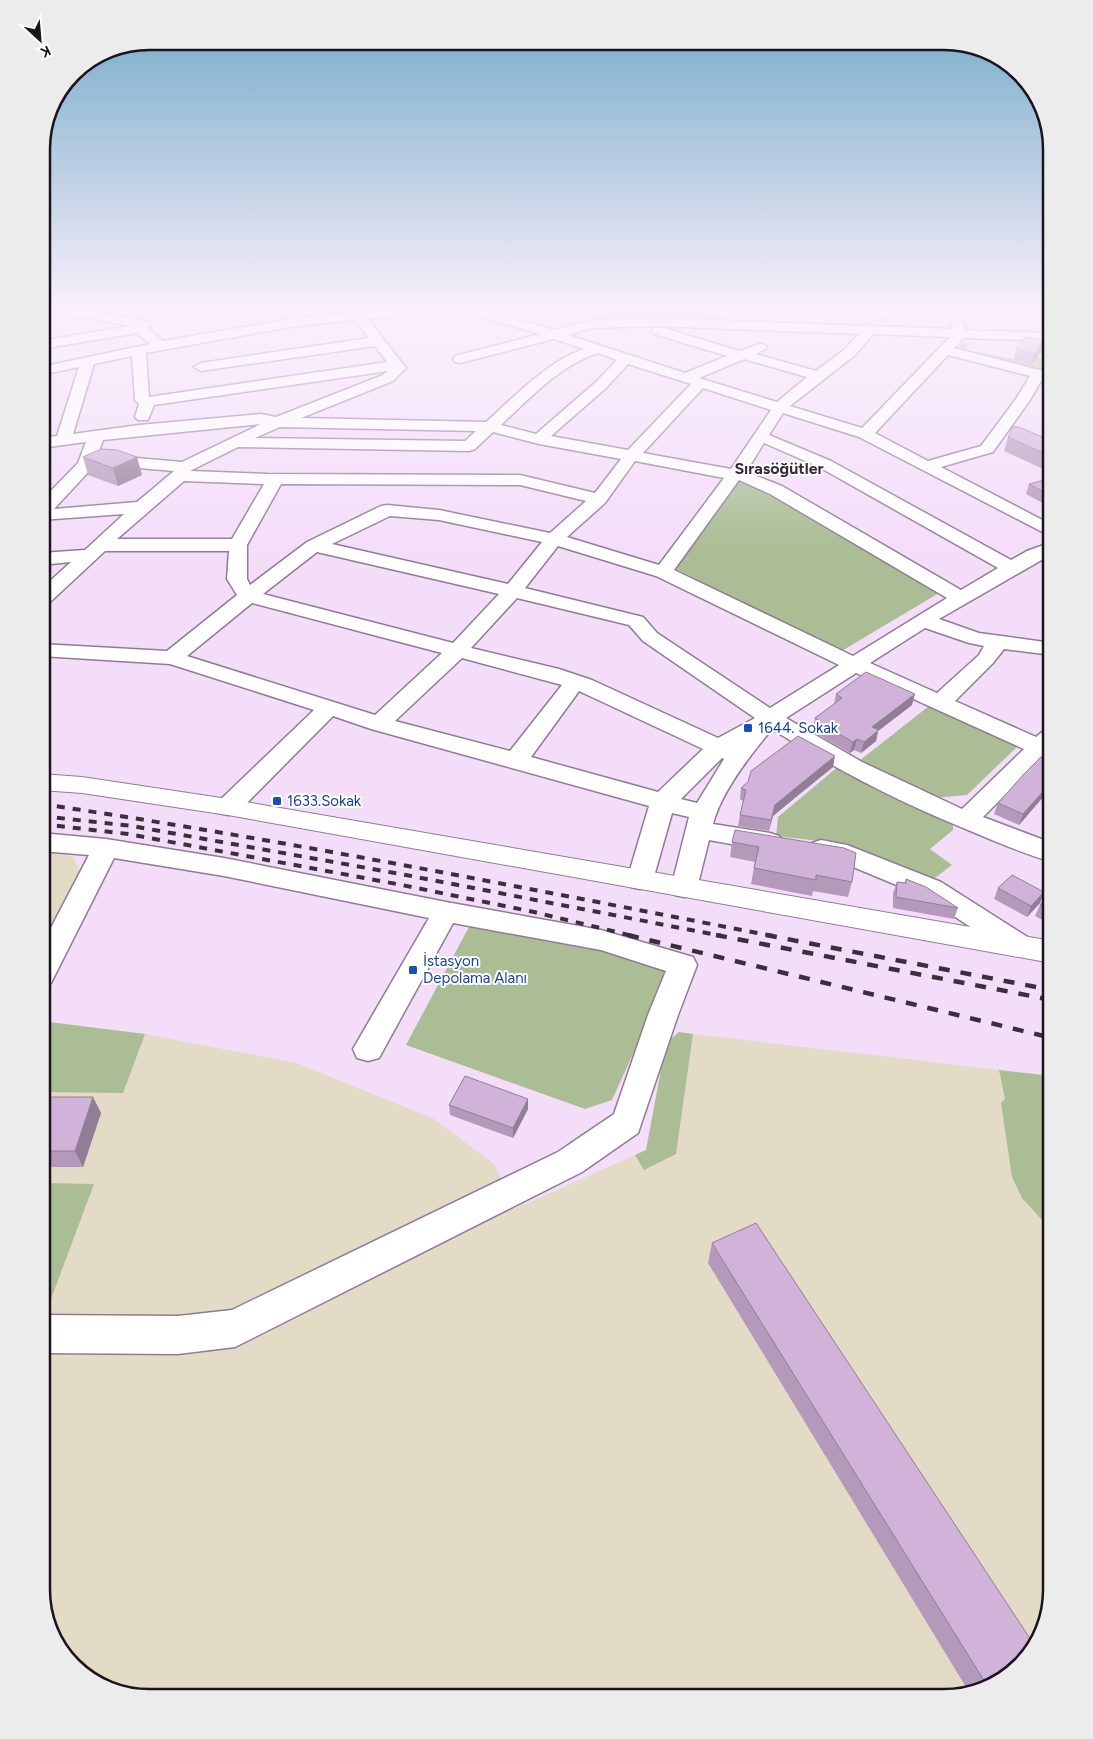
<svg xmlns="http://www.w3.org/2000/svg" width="1093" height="1739" font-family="Figtree,sans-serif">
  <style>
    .industrial { fill: #e4dbc6 }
    .green { fill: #aabd94 }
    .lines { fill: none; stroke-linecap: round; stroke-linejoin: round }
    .minor-casing { stroke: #907b95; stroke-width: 3 }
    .major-casing { stroke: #907b95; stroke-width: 2 }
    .minor { fill: #fff; fill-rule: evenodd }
    .major { fill: #fff; fill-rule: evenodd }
    .rail-far1 { stroke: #3a303c; stroke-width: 4; stroke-dasharray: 8 8; stroke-linecap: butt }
    .rail { stroke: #3a303c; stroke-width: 4.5; stroke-dasharray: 11 11; stroke-linecap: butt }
    .wall { fill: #b499ba }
    .shaded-wall { fill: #927d97 }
    .building { fill: #d1b2d8; stroke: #927d97 }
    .transit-dot { fill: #1a4fb4; stroke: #fff; stroke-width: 2 }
    .labels { text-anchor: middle; stroke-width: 4; stroke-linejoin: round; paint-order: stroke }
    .transit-label { font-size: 15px; fill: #164399; stroke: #fff; text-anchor: start }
    .far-district-label { font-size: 16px; font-weight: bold; fill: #39283d; stroke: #fff }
    .rim { fill: none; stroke: #1b131d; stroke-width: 2.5 }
  </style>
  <rect width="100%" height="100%" fill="#f4ddf9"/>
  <path class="industrial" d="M41,852L73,856L80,873L41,949Z
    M41,1021L145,1034L297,1063L434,1119L494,1164L514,1209L635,1155L645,1169L676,1154L693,1034L1052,1076V1590L1037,1644L992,1686L944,1698H143L90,1680L53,1638L41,1590Z"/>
  <path class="green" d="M964,342L971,343L965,350L1014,359L1012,363L1030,366L1037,357L1050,359L1041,372L957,350Z
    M735,480L746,481L765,489L939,593L840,652L672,567Z
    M929,706L1019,745L967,795L933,798L859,761Z
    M840,765L953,822V830L930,849L952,865L928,883L845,844L776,836L778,817Z
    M470,925L660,962L668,977L612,1100L585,1109L406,1045Z
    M41,1021L145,1034L123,1093L41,1092Z
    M679,1032L693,1034L676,1154L644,1170L635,1155L646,1150L666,1043Z
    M999,1070L1052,1076V1231L1022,1198L1012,1177L1001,1103L1005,1099Z
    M41,1183L94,1184L45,1315H41Z"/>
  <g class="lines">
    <defs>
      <path id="minor" d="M41,306L92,311L150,322L152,325L148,328L163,341L296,318L427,306H474L554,330L591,320L656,318L953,329L944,306H956L966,330L1052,333V341L964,338L954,348L1043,371L1052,375V385L1041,381L1030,400L993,452L941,467L1052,525V537L859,437L783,413L769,435L831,461L1011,560L1027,551L1052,542V554L939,619L979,633L1052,643V655L1004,649L993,663L955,701L1036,737L1042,732L1052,730V760L1042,758L983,817L1052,843V862C1025,854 999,843 973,832C903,804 836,770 772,729C751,754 721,792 713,824L770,833L779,836L783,842L779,848L770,851L709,840L697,888L693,895L684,897L675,895L671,888L689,817L672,813L653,880L649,887L640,889L631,887L627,880L649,806L371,729L333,716L237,813L228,815L219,813L216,807L219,801L314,710L170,664L41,656V644L167,651L237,595L227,579L229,551H105L48,604L41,606V589L71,562L41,565V553L85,550L124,514L41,520V501L78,463L86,442L41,448V438L57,436L79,367L41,375V367L150,344L137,333L41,349V341L130,326L92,319L41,313ZM460,311L540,334L455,356L453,359L455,362L460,363L554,339L584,349C549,360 513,398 486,422L301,418L393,381L406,368L368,319ZM355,320L369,338L201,363L194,367L201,371L375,346L387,362L149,397L146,353L296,326ZM656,326L859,334L845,349L816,371L756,354L767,348L765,345L760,344L739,351L664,328H654L652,331L654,334L727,356L685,373L568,335L592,328ZM873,334L950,337L862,428L790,406L855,355ZM598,353L617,360L596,382L536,434L501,425C529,399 560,365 598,353ZM948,355L1030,376L1016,399L981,446L928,461L875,433ZM132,356L135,400L139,404L135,417L138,420H148L154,405L388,371L383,375L276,417L261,414L139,425L73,434L94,364ZM744,359L807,377L777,402L699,378ZM628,364L691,384L628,450L551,436L606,388ZM703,388L771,410L731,469L643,453ZM261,424L182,462L103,455L97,457L103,440ZM280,427L476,431L465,441L255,438ZM493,432L539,444L621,459L595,493L520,475L268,474L190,471L238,447L469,451L475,449ZM764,443L819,467L998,568L961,590L782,486L746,472ZM96,461L103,465L174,471L137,502L54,509L92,468ZM635,461L724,478L659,565L567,537L605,503ZM739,480L770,494L947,598L853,656L674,570ZM184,481L264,484L232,539H117ZM281,484L520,485L586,501L550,533L439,510L387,505L381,506L307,542L250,585L247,579V545ZM390,516L439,520L542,542L508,584L332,544ZM558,546L656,576L839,665L770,708L657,633L643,617L525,588ZM317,552L499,594L453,643L263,594ZM517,598L629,625L643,641L755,718L718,738L592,680L559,669L471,648ZM252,603L419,647L442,653L375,715L187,656ZM925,628L969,643L984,646L979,655L937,693L870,663ZM462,658L562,685L510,751L395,721ZM856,673L1024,749L962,809L862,762L786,718ZM579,691L703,749L658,792L531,757ZM722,758L724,759L697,803L681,799Z
        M900,306H921L919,309L860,324L854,320L855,317Z
        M41,833L106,839L224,858L446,902L601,930L693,957L697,965L678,1015L638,1133L582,1172L235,1347L178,1354L41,1353V1315L178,1316L232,1310L558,1152L614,1114L648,1015L666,971L601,950L453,923L379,1058L368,1061L357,1058L353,1049L429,918L224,876L114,858L51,983L41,986V947L89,855L41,851Z
        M821,840L847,845L941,882L1029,938L1033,945L1029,952L1019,955L1009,952L923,896L834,859L812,855L808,849L812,843Z"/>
      <path id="major" d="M41,774L82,777L228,799L1052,941V963L228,815L82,793L41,790Z"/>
    </defs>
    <use href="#minor" class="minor-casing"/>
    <use href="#major" class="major-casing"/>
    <use href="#minor" class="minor"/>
    <use href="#major" class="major"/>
    <path class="rail-far1" d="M41,804C286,840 529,889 773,936
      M41,816L132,826L406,875L722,936
      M41,824L128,834L402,885L534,912L633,936"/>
    <path class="rail" d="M628,935L1052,1038
      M716,935L1052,1000
      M766,935L1052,990"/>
  </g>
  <path class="wall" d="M610,306H711V307L710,318L656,316L610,318Z
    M1044,340L1041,352L1031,366L1013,361L1016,349Z
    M1008,437L1052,441V473L1004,451Z
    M83,457L142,475L118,486L88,475Z
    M1052,478V506L1050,507L1026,494L1029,484Z
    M836,694L912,705L878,731L876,741L861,753L854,750L850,753L814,732L815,730L813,729L815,718L834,704Z
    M1052,751V790L1045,797L1044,796L1019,825L994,814L998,803Z
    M833,767L796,797L773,816L769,831L738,826L740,815L743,801L740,799L741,788Z
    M735,830L852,882L848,897L813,891L812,896L751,884L755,862L730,857L732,842Z
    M906,879L958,908L954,919L893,908V893L897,882L905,883Z
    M998,888L1044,892L1040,903L1027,917L994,899Z
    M1052,890V925L1035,916L1040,905Z
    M41,1097L101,1113L83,1167H41Z
    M449,1105L528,1109L513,1138L450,1115Z
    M712,1243L992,1686L969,1692L708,1263Z"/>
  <path class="shaded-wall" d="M1044,340L1041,352L1031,366L1034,354Z
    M137,457L142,475L118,486L113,468Z
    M915,694L912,705L878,731L876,741L861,753L864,742L872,727Z
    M857,739L854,750L850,753L853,742Z
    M835,756L833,767L796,797L773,816L769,831L775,805L798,786Z
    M1052,784V790L1045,797L1050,786Z
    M1048,786L1044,796L1019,825L1023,814Z
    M1044,892L1040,903L1027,917L1031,906Z
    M93,1097L101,1113L83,1167L75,1151Z
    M528,1099V1109L513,1138V1128Z"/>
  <path class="building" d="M683,306H711V307Z
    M1025,337L1044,340L1034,354L1016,349Z
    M1013,427H1019L1052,441V457L1008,437Z
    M101,449L117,450L137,457L113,468L83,457Z
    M1052,478V496L1029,484Z
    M866,672L915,694L872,727L879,730L864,742L857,739L853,742L816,721L818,720L815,718L842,698L836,694Z
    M798,736L835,756L798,786L775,805L771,820L740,815L746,790L741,788L748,782L751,771Z
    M1048,750L1052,751V784L1050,786H1048L1023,814L998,803L1024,774Z
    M735,830L844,848L856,853L852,882L816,875V880L754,868L759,847L732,842Z
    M1012,875L1044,892L1031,906L998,888Z
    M906,879L926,887L958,908L896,897L897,882L906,883Z
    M1052,890V911L1040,905Z
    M465,1076L528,1099L513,1128L449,1105Z
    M41,1097H93L75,1151H41Z
    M756,1223L1035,1646L992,1686L988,1687L712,1243Z"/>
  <linearGradient id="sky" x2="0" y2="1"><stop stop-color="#6fa8c7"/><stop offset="0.56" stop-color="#faf0fc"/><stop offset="1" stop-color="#faf0fc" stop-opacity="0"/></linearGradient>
  <rect width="1093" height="550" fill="url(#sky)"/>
  <g class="transit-dot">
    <rect x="743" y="723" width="10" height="10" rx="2.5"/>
    <rect x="272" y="796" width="10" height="10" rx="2.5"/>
    <rect x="408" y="965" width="10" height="10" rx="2.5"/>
  </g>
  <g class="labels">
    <g class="transit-label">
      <text x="758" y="733">1644. Sokak</text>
      <text x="287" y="806">1633.Sokak</text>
      <text x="423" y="966">İstasyon<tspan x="423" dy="17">Depolama Alanı</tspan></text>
    </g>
    <g class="far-district-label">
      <text x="779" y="474">Sırasöğütler</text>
    </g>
  </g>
  <path d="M0 0H1093V1739H0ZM149 50H944A99 99 0 0 1 1043 149V1590A99 99 0 0 1 944 1689H149A99 99 0 0 1 50 1590V149A99 99 0 0 1 149 50Z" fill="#edeced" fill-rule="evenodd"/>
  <path class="rim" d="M149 50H944A99 99 0 0 1 1043 149V1590A99 99 0 0 1 944 1689H149A99 99 0 0 1 50 1590V149A99 99 0 0 1 149 50Z"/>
  <g transform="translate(40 40) rotate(154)" stroke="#ffffff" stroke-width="4" paint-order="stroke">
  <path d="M0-4L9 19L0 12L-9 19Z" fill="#1b131d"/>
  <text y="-8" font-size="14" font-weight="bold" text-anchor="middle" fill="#1b131d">K</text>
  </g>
</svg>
